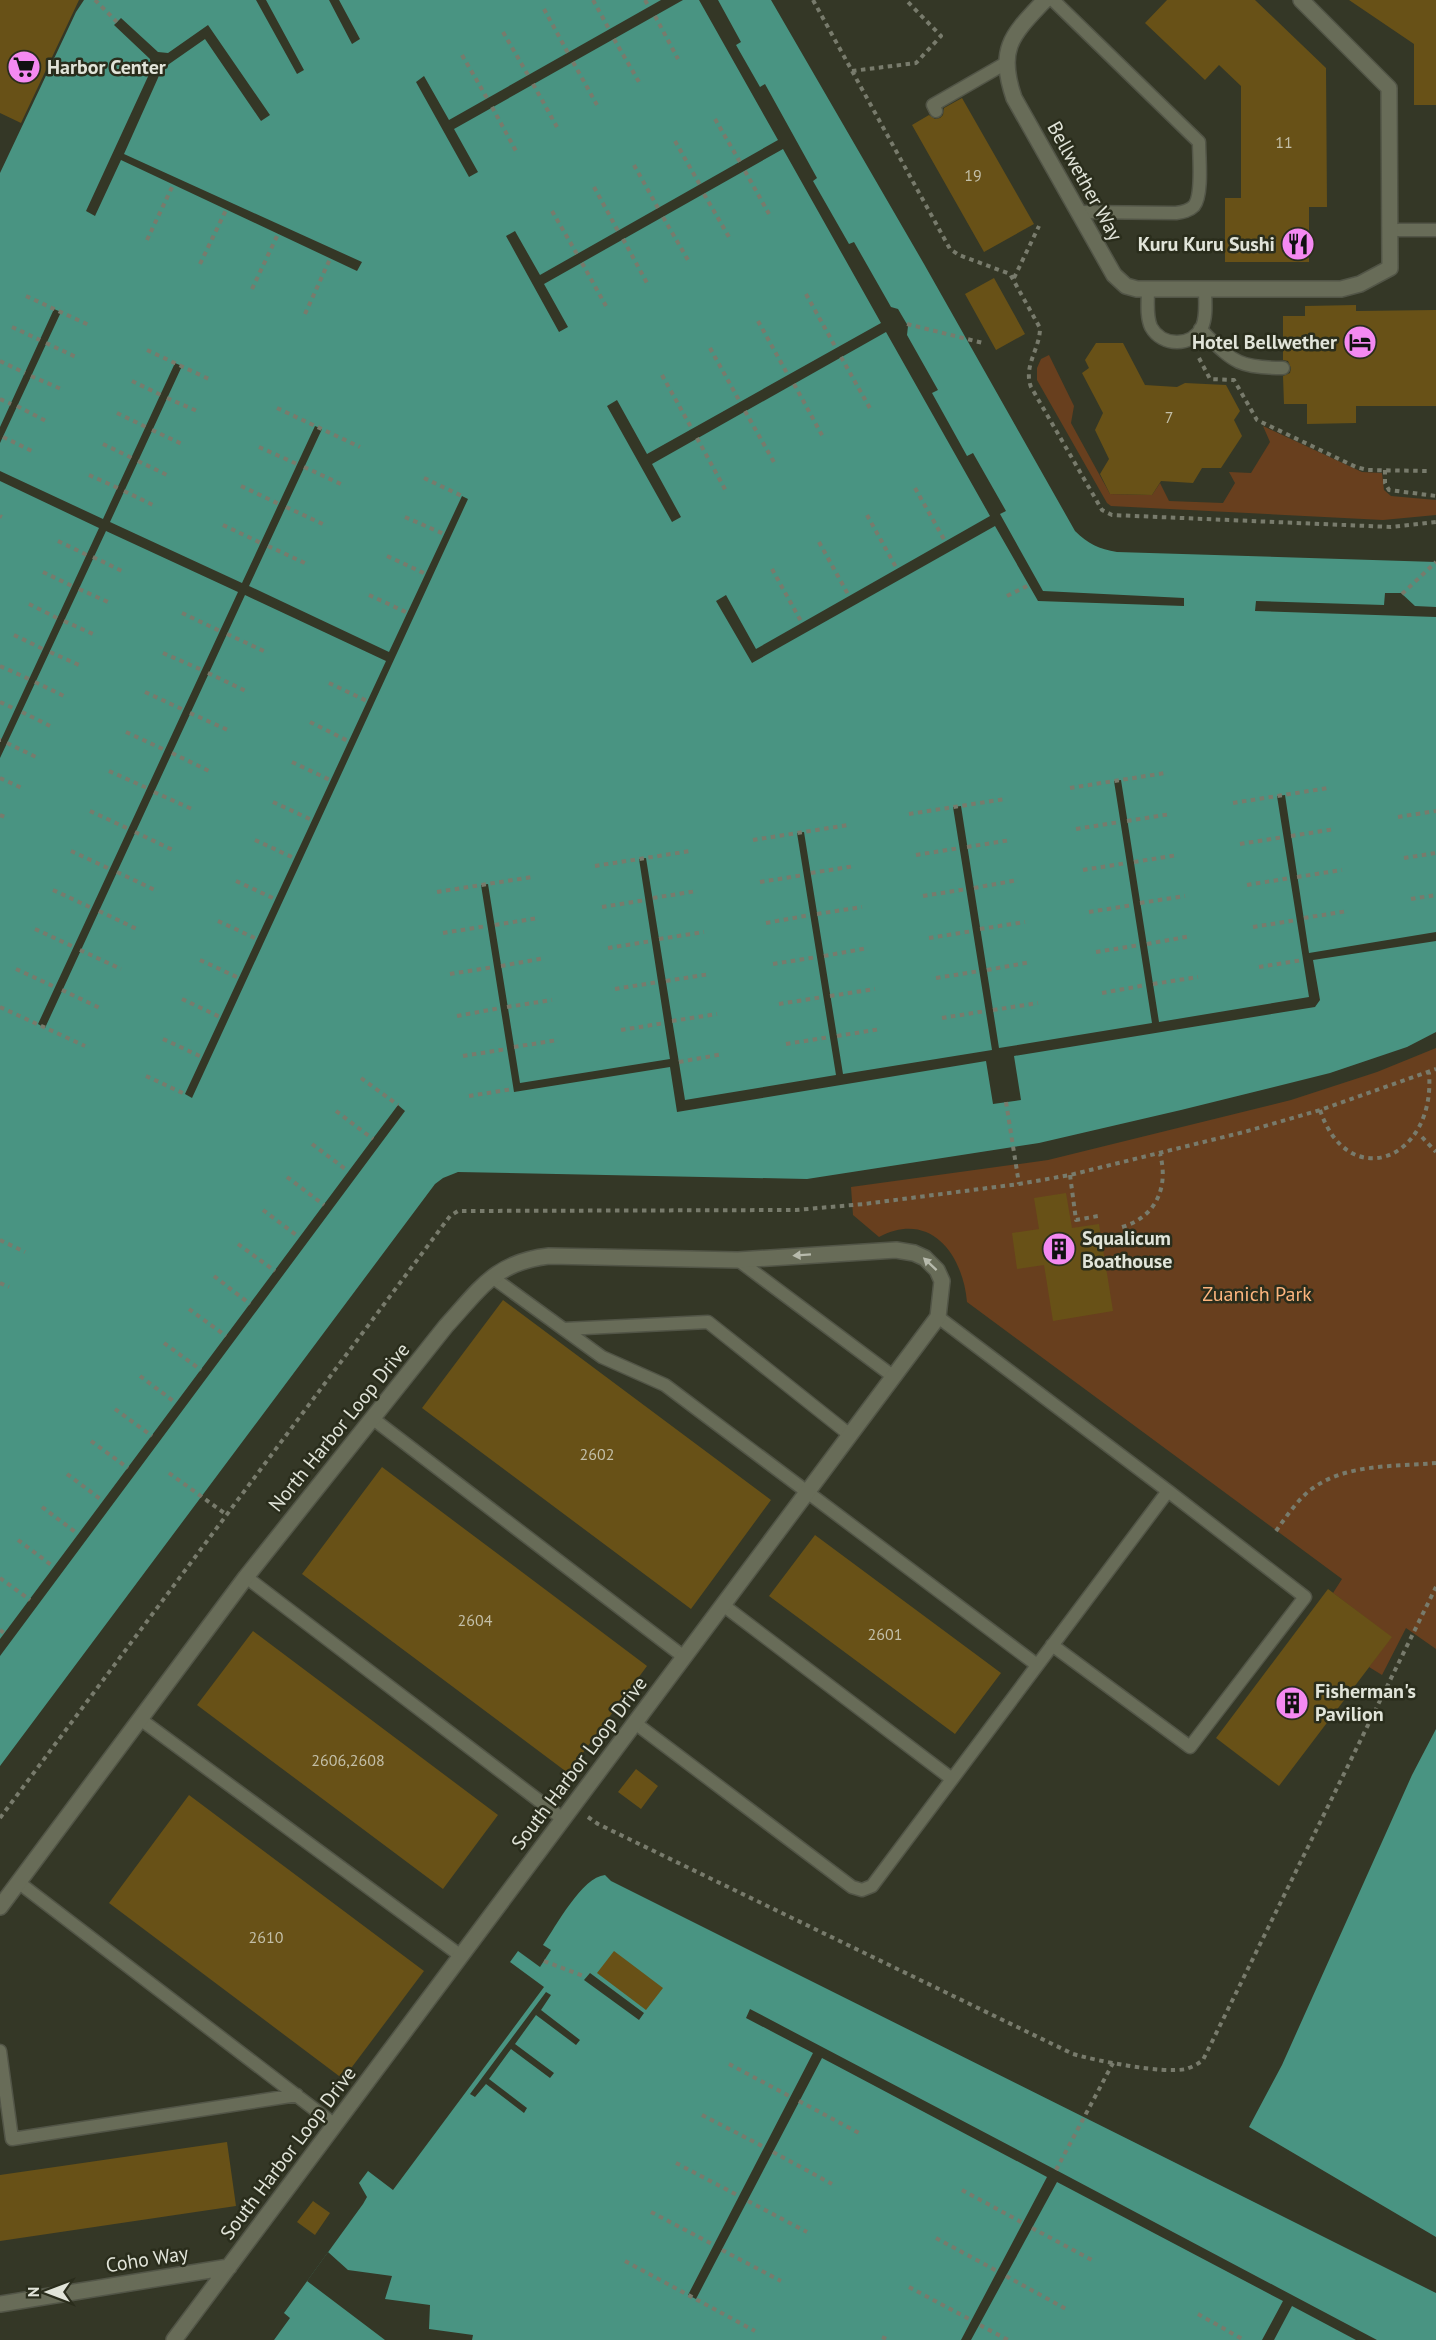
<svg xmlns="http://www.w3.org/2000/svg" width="1436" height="2340" font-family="'PT Sans',sans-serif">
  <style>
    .green { fill: #683f1e }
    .water { fill: #499482 }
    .pier { fill: #343726 }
    .building { fill: #685117 }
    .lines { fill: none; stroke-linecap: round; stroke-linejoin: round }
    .lane-casing { stroke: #525547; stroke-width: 15 }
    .street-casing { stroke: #525547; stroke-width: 18 }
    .path { stroke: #787b6c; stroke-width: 4; stroke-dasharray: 4.5 4.5; stroke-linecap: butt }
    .lane { stroke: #686c58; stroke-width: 12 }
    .street { stroke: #686c58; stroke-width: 15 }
    .oneway { fill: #b7baac }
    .labels { text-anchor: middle; stroke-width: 5; stroke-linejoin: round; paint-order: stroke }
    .number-label { font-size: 16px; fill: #c3bfa8 }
    .poi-label { font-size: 20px; font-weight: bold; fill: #e1e4d9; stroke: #2a2d1c; text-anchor: start }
    .street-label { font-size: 20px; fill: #e1e4d9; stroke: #2a2d1c }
    .park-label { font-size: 20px; fill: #fdb57e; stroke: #2a2d1c }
  </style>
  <rect width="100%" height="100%" fill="#343726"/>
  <path class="green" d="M1049,355L1074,406L1071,423L1110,494L1152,495L1160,483L1169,501L1223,503L1235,483L1229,472L1251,473L1270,442L1263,426L1362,472L1382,473L1384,490L1391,496L1436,500V515L1383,520L1111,506L1107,503L1037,380V368L1041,359Z
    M1436,1048V1649L1406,1628L1382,1675L1369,1667L1391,1637L1333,1593L1342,1579L967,1302C963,1255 931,1210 879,1237L853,1215L851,1187L1048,1160L1291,1100L1377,1072Z"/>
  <path class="water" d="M84,0H771L924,264L1075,531C1088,544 1099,549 1117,552L1436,562V1032L1407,1047L1330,1073L1181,1110L1039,1143L807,1179L458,1172L443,1178L435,1184L0,1766V173L76,12Z
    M1436,1729V2237L1249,2127L1282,2065L1412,1775Z
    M605,1875L611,1881L1436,2293V2340H274L290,2318L284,2313L363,2204L367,2197L359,2183L368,2171L393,2190L544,1987L510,1962L518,1951L540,1967L551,1950L543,1945C556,1926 582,1877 605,1875Z"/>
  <path class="pier" d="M256,0H266L304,70L297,74Z
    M329,0H339L360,39L352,44Z
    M661,0H683L454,129L478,172L469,177L416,82L424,76L449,120Z
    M699,0H718L741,42L736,45L760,87L765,84L817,178L813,181L849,244L854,242L891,307L898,309L908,326L907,335L938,390L932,393L967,456L973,453L1006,511L1000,514L1043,591L1184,598V606L1038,601L995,526L752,663L716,601L726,595L756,649L990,516L886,332L652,464L681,517L672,522L607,406L617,400L647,454L881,323L783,149L544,284L568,327L559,332L506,236L515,231L540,275L778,140Z
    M121,18L158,52L168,53L208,25L270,115L261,121L205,39L162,69L124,154L362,262L357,271L121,160L95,216L86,211L151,70L150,59L114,25Z
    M54,309L61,312L0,443V427Z
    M175,363L182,366L110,522L242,583L315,426L322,429L249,586L389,652L462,496L468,499L192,1098L185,1094L386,661L245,595L45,1028L38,1024L238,592L106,531L0,758V742L99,528L0,481V471L103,519Z
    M1385,593H1401L1415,606L1436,607V617L1255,611L1256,601L1384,605Z
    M1121,780L1159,1022L1309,997L1277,796L1285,795L1309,953L1436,932V941L1313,960L1320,1000L1315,1007L1014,1056L1021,1100L993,1104L986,1061L677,1112L670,1067L514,1092L481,885L488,884L520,1083L670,1059L639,859L646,858L685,1100L836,1075L797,833L804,832L843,1074L992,1050L953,807L961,806L999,1048L1152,1023L1114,781Z
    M398,1105L405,1111L0,1656V1639Z
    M590,1973L644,2013L639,2020L584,1980Z
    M546,1992L551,1995L541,2010L580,2040L576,2045L536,2015L515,2044L554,2073L550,2078L511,2049L489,2079L527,2108L524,2113L486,2084L475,2097L470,2094Z
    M750,2009L1056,2170L1377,2340H1356L1292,2306L1274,2340H1262L1283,2301L1057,2182L971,2340H961L1047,2177L822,2058L696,2299L688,2295L813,2053L746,2018Z
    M328,2252L348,2270L392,2276L385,2299L430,2305L429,2329L473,2335L472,2340H385L307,2281Z"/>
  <path class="building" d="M0,0H79L21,123L0,113Z
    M1167,0H1255L1326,68L1327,207H1309V262H1225V198H1241V86L1219,65L1205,80L1145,23Z
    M1349,0H1436V105H1414V44Z
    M962,98L1034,224L984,252L912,125L929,115L935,119L940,118L943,115L944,108Z
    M994,278L1025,334L996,350L965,294Z
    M1356,305V311L1436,310V406H1356V423L1307,424V404H1284L1283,376L1290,373L1291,368L1288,361L1283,360V316H1305V306Z
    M1096,343H1123L1145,385L1177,387L1185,383L1226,385L1240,411L1234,420L1242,436L1221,468H1202L1193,483L1161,481L1152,495L1110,494L1100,474L1109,459L1095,430L1103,413L1082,373L1089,368L1085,360Z
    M1066,1193L1072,1228L1099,1224L1113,1311L1053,1321L1044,1265L1017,1269L1012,1233L1039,1229L1034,1198Z
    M503,1300L771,1500L691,1609L422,1408Z
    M382,1467L647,1666L568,1773L302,1574Z
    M815,1535L1001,1673L955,1734L769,1596Z
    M1328,1589L1392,1637L1279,1786L1216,1738Z
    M253,1631L498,1815L443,1889L197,1705Z
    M636,1769L658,1786L641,1809L618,1792Z
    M189,1795L424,1971L343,2079L109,1903Z
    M614,1951L663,1988L646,2010L597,1973Z
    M227,2142L236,2206L0,2241V2175Z
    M313,2201L330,2213L315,2235L297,2222Z"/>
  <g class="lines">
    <defs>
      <path id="lane" d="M1053,0L1199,142C1199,157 1203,195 1194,206C1189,211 1183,212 1176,213L1079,212
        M936,111L933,105L1006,63
        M1390,230H1436
        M1148,289C1148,301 1146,316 1151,327C1162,347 1192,347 1202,327C1207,316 1205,301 1205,289
        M1200,329C1233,361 1236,368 1283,368
        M738,1260L894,1377
        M492,1277L602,1357L665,1385L1037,1665
        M564,1329L708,1322L850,1435
        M372,1418L684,1657
        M246,1577L563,1819
        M723,1605L952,1779
        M1052,1645L1190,1747L1305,1597L1168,1491
        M140,1719L461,1956
        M635,1723L852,1887L862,1890L872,1886L1168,1491L938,1317
        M18,1882L335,2125
        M0,2051L12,2139L297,2095"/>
      <path id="street" d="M1045,0C1012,35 997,48 1014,98L1114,275L1126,286L1137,289H1341L1360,284L1390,268L1389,88L1301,0
        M0,1907L246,1577L446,1326C480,1289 495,1262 549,1256L738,1260L896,1250L914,1253L925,1258L937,1270L942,1281L938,1317L174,2340
        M0,2304L229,2267"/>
    </defs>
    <use href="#lane" class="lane-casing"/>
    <use href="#street" class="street-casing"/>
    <path class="path" d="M95,0L117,22
      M593,0L609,29
      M645,0L649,7
      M813,0L950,249L959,255L1010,274L1040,328C1040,349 1023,366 1031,387L1102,510L1112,515L1391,527L1436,522
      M544,9L568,53
      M655,16L678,59
      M503,32L528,75
      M614,39L639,82
      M462,55L487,98
      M573,62L597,105
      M852,71L916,63L941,36L906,0
      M533,84L557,127
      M492,107L516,151
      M715,119L740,162
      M675,141L700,185
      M634,165L658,208
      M745,171L769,214
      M594,187L618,231
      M704,194L729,237
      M552,211L577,254
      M663,217L688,260
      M623,239L647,283
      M147,240L173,185
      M582,263L606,306
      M200,264L226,210
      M1014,278L1039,226
      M252,289L278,234
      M806,294L836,348
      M26,296L91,326
      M305,314L330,259
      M758,321L788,375
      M907,324L983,343
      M12,327L40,340
      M46,343L76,357
      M710,348L740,402
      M147,350L211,380
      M841,357L871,410
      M1199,358L1210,379L1234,380L1257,420L1356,467L1368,470L1427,471
      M0,361L25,373
      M662,375L692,429
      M31,376L61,389
      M132,381L161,395
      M794,384L823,437
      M167,398L197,411
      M0,399L11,404
      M17,406L46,421
      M277,408L360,447
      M745,411L775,464
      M117,413L146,427
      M152,430L182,444
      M3,437L32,451
      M697,438L726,491
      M103,444L132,458
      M259,447L297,464
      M138,461L167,475
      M304,467L343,485
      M1385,470V483L1389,490L1436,496
      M89,475L118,488
      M424,478L462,496
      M241,486L279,504
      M915,488L945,541
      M124,491L153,505
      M286,507L325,525
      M867,515L897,569
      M0,516L2,517
      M405,517L444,534
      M223,525L261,543
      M58,541L87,555
      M819,542L849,596
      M268,546L307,564
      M387,556L426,574
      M93,557L122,571
      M772,569L802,623
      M43,572L72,586
      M79,589L108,602
      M1402,594L1436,562
      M369,595L408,613
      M1007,596L1029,585
      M29,604L57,618
      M182,613L220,631
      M64,621L93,634
      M227,634L266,652
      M14,635L43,649
      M50,652L79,665
      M163,653L202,670
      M0,666L29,679
      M208,673L248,692
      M35,682L64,696
      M329,683L367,701
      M145,692L184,710
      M0,702L15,709
      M22,712L50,726
      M190,713L230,731
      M310,722L348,741
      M126,732L165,750
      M0,740H1
      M7,743L36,757
      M172,753L211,772
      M292,762L330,780
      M109,771L147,788
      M0,778L22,788
      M1070,788L1165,773
      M154,792L194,810
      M273,802L312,820
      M1233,803L1328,788
      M90,811L129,829
      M909,814L1005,799
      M0,815L8,818
      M1398,817L1436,811
      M1127,821L1171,814
      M1076,829L1120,822
      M135,832L175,851
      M1291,836L1335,829
      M255,840L294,858
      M753,840L848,825
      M1240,844L1284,837
      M967,847L1011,840
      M71,851L110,869
      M916,855L960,848
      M1404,858L1436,853
      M1134,862L1178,855
      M595,866L690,851
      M1083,870L1127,863
      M117,872L157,891
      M811,873L855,866
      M1297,877L1342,870
      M236,881L275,899
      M760,882L804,875
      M1247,885L1290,878
      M974,888L1018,880
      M53,890L92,908
      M437,892L532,877
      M923,896L967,889
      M653,898L697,891
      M1411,899L1436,895
      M1140,903L1185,896
      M602,907L646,900
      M99,911L139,930
      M1089,912L1133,905
      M817,914L862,907
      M1304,918L1348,911
      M218,921L257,939
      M766,923L810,915
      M495,925L538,918
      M1253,927L1297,920
      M35,929L74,947
      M980,929L1025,922
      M443,933L487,926
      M929,938L973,931
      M659,939L704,932
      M1147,944L1191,936
      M608,948L652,941
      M80,950L121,969
      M1096,952L1140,945
      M824,956L868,948
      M200,960L239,978
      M773,964L817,957
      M501,966L545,958
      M1259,967L1303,960
      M16,969L55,987
      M987,970L1031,962
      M450,974L494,967
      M936,978L980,971
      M666,981L710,974
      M1153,984L1198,977
      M615,989L658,982
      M62,990L102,1009
      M1102,993L1146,985
      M830,996L875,989
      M182,999L220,1017
      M779,1004L823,997
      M0,1007L85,1046
      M507,1007L552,1000
      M993,1010L1038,1003
      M457,1016L500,1008
      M942,1018L986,1011
      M672,1021L717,1014
      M621,1030L665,1023
      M837,1036L881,1029
      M163,1039L202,1057
      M786,1044L830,1037
      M514,1047L558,1040
      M463,1056L507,1049
      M679,1062L723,1054
      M146,1076L185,1094
      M361,1078L398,1105
      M469,1096L513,1089
      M1006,1102L1019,1184
      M1320,1110C1348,1194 1436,1160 1429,1073
      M336,1111L373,1139
      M1422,1137L1436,1152
      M312,1144L348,1171
      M1070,1175L1076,1220L1098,1216
      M287,1177L324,1205
      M263,1210L299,1237
      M1122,1227C1156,1217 1169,1187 1160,1154
      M0,1240L25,1252
      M238,1244L275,1271
      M214,1276L250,1304
      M0,1283L9,1287
      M189,1309L226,1336
      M164,1343L201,1370
      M140,1376L176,1403
      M115,1409L152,1436
      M91,1441L128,1468
      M169,1473L227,1515
      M67,1474L103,1501
      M42,1507L78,1534
      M1276,1531C1286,1517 1296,1502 1309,1491C1344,1463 1394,1467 1436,1463
      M18,1540L54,1567
      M0,1578L30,1600
      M0,1630L4,1633
      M588,1817L598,1824L1073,2054C1097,2061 1163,2074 1186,2069C1192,2067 1198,2064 1203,2060L1436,1587
      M0,1818L450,1216L458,1211L796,1210L864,1204L1019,1184L1070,1175L1244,1132L1320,1110L1436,1069
      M544,1961L586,1977
      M729,2064L791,2097
      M799,2101L859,2133
      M702,2115L764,2147
      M773,2152L832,2184
      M676,2163L739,2196
      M1056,2170L1113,2063
      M962,2190L1023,2223
      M748,2201L807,2232
      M651,2212L714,2245
      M1032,2228L1092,2260
      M936,2238L997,2271
      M722,2250L781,2281
      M625,2261L755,2331
      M1006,2276L1066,2309
      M909,2287L971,2320
      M1198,2314L1244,2340
      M980,2325L1008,2340
      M882,2337L889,2340"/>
    <use href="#lane" class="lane"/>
    <use href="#street" class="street"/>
  </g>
  <defs><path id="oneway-solid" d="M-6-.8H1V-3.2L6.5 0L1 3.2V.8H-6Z" transform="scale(1.5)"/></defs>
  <g class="oneway">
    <use href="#oneway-solid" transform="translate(802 1255) rotate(176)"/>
    <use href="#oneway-solid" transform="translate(930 1264) rotate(-137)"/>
  </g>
  <defs>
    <symbol id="supermarket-disc" viewBox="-11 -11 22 22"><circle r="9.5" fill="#f489f1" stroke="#2a2d1c"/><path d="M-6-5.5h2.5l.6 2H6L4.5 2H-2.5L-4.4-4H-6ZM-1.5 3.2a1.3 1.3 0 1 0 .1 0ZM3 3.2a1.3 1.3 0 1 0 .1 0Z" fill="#111"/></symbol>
    <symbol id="restaurant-disc" viewBox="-11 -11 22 22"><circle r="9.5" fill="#f489f1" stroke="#2a2d1c"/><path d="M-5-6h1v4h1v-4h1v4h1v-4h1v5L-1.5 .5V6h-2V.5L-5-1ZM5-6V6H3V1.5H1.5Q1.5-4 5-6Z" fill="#111"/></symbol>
    <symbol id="hotel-disc" viewBox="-11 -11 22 22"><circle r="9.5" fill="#f489f1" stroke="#2a2d1c"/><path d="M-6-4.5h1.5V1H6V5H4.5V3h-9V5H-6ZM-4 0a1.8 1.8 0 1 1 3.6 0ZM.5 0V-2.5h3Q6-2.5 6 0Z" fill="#111"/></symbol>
    <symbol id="building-disc" viewBox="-11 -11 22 22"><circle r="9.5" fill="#f489f1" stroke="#2a2d1c"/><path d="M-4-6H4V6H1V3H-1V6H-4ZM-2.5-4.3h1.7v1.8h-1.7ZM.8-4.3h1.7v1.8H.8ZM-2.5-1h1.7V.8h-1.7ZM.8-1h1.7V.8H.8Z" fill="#111"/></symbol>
  </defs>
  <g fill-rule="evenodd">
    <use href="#supermarket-disc" x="5" y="48" width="38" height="38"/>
    <use href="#restaurant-disc" x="1279" y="225" width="38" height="38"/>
    <use href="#hotel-disc" x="1341" y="323" width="38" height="38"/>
    <use href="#building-disc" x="1040" y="1230" width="38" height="38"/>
    <use href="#building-disc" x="1273" y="1684" width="38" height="38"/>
  </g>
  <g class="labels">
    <g class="number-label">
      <text x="1284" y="148">11</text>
      <text x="973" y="181">19</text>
      <text x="1169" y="423">7</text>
      <text x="597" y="1460">2602</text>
      <text x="475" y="1626">2604</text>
      <text x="885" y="1640">2601</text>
      <text x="348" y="1766">2606,2608</text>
      <text x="266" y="1943">2610</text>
    </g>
    <g class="poi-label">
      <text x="47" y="74">Harbor Center</text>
      <text x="1275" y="251" text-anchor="end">Kuru Kuru Sushi</text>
      <text x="1337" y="349" text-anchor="end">Hotel Bellwether</text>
      <text x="1082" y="1245">Squalicum<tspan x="1082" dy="23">Boathouse</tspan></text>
      <text x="1315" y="1698">Fisherman's<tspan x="1315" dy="23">Pavilion</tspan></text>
    </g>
    <g class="street-label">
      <text transform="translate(1085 181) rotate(61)" y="7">Bellwether Way</text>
      <text transform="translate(339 1427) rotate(-51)" y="7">North Harbor Loop Drive</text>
      <text transform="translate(579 1763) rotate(-53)" y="7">South Harbor Loop Drive</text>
      <text transform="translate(288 2153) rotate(-53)" y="7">South Harbor Loop Drive</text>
      <text transform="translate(147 2259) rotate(-9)" y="7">Coho Way</text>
    </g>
    <g class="park-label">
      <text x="1257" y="1301">Zuanich Park</text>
    </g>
  </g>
  <g transform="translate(48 2292) rotate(270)" stroke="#2a2d1c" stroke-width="4.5" paint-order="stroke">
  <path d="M0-4.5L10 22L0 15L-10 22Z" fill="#e1e4d9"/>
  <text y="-9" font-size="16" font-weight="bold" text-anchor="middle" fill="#e1e4d9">N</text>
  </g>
</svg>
